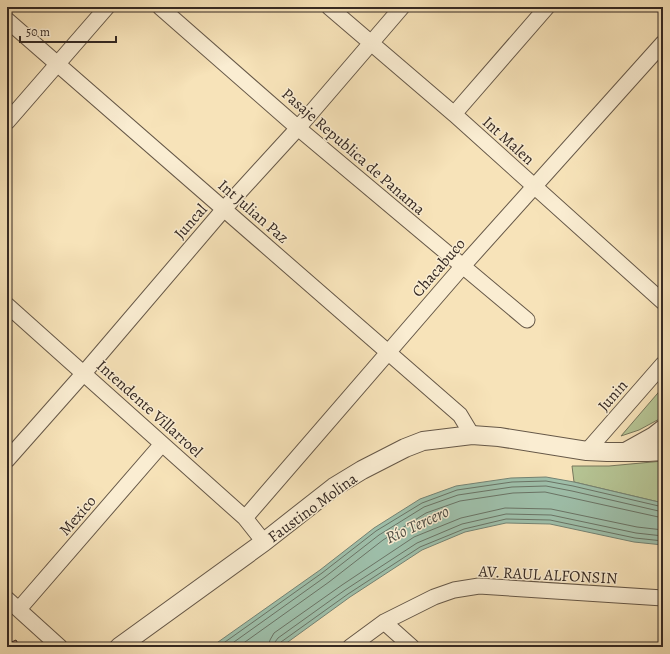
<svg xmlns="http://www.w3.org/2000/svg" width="670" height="654" font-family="Alegreya,serif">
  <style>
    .green { fill: #b6c595; stroke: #76775c }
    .water { fill: #9ebfaa; stroke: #748374 }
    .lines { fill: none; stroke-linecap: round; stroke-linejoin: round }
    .shore { stroke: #6a7466; stroke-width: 1 }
    .building { fill: #dea584; stroke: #352923 }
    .minor-casing { stroke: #665848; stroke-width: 17 }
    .tertiary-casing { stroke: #665848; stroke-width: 20 }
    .minor { stroke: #faedd2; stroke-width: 15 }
    .tertiary { stroke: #faedd2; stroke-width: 18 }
    .labels { text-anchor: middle; stroke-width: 3; stroke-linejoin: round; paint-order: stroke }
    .street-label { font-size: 16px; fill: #352923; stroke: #faedd2 }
    .water-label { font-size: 17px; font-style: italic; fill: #4f4e45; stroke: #faedd2 }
  </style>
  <rect width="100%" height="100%" fill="#f7e3b9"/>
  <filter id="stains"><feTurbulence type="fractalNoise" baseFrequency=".005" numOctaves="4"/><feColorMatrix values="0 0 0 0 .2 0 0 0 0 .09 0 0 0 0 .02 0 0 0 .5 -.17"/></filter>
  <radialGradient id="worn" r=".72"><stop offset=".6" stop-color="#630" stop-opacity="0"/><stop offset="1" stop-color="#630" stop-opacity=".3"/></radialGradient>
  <path class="green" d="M663,387V417L639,430L621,436Z
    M663,461V503L574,482L572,466H609Z"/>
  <path class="water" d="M546,477L574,482L663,503V545L634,542L550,524L506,523L465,532L422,550L350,597L281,647H211L320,570L374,528L420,499L456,486L511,478Z"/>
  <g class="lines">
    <path class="shore" d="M218,647L322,573L376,531L422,503L457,490L512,482L546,481L573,486L663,507
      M227,647L325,577L379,535L424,507L458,495L512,487L546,486L572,491L663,512
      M238,647L329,582L383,540L426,513L460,501L513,493L545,492L663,518
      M268,647L270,640L274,633L342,585L414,537L461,518L505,508L551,509L637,527L663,530
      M274,647L275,642L278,638L345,590L417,543L462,524L506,514L551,515L636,533L663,536
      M279,647L281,642L348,594L420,547L464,529L506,519L550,520L635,538L663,541"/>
  </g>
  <path class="building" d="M16,640L20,647H7V644Z"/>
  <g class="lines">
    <defs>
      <path id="minor" d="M160,7L298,128L527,320
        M329,7L454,114L663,302
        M7,20L460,415L472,435
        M454,114L547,7
        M7,122L107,7
        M7,305L245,518L264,542
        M587,451L663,364
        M7,460L84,373L224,209L298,128L402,7
        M245,518L462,267L663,43
        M7,599L60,647
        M19,609L162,444
        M384,622L412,647
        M350,647L384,622L434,597L454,590L479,586L663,598"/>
      <path id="tertiary" d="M627,451L654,436L663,429
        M119,647L264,542L334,487L362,470L405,448L423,441L472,435L499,437L587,451L607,452H648L663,451"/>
    </defs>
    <use href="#minor" class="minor-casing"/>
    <use href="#tertiary" class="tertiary-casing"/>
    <use href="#minor" class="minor"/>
    <use href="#tertiary" class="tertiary"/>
  </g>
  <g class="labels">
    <g class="street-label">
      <text transform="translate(509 140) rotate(42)" y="6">Int Malen</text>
      <text transform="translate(354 151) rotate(41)" y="6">Pasaje Republica de Panama</text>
      <text transform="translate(254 211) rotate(41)" y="6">Int Julian Paz</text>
      <text transform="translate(190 221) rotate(-49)" y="6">Juncal</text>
      <text transform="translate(438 267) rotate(-49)" y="6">Chacabuco</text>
      <text transform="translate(612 395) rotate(-49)" y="6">Junin</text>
      <text transform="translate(150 408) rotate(42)" y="6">Intendente Villarroel</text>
      <text transform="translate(312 507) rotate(-36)" y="6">Faustino Molina</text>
      <text transform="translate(77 515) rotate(-49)" y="6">Mexico</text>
      <text transform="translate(548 574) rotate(3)" y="6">AV. RAUL ALFONSIN</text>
    </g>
    <g class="water-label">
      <text transform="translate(417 524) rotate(-25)" y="6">Río Tercero</text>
    </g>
  </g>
  <rect width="670" height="654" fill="none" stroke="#f7e3b9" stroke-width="24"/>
  <rect x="8" y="8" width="654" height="638" fill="none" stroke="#352923" stroke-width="2"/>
  <rect x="12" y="12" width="646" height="630" fill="none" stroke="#352923"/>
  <path d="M20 36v6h96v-6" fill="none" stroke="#352923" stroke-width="2"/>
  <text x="26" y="36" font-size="12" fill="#352923" stroke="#faedd2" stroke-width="3" paint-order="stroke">50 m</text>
  <rect width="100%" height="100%" filter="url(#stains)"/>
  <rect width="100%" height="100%" fill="url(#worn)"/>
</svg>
